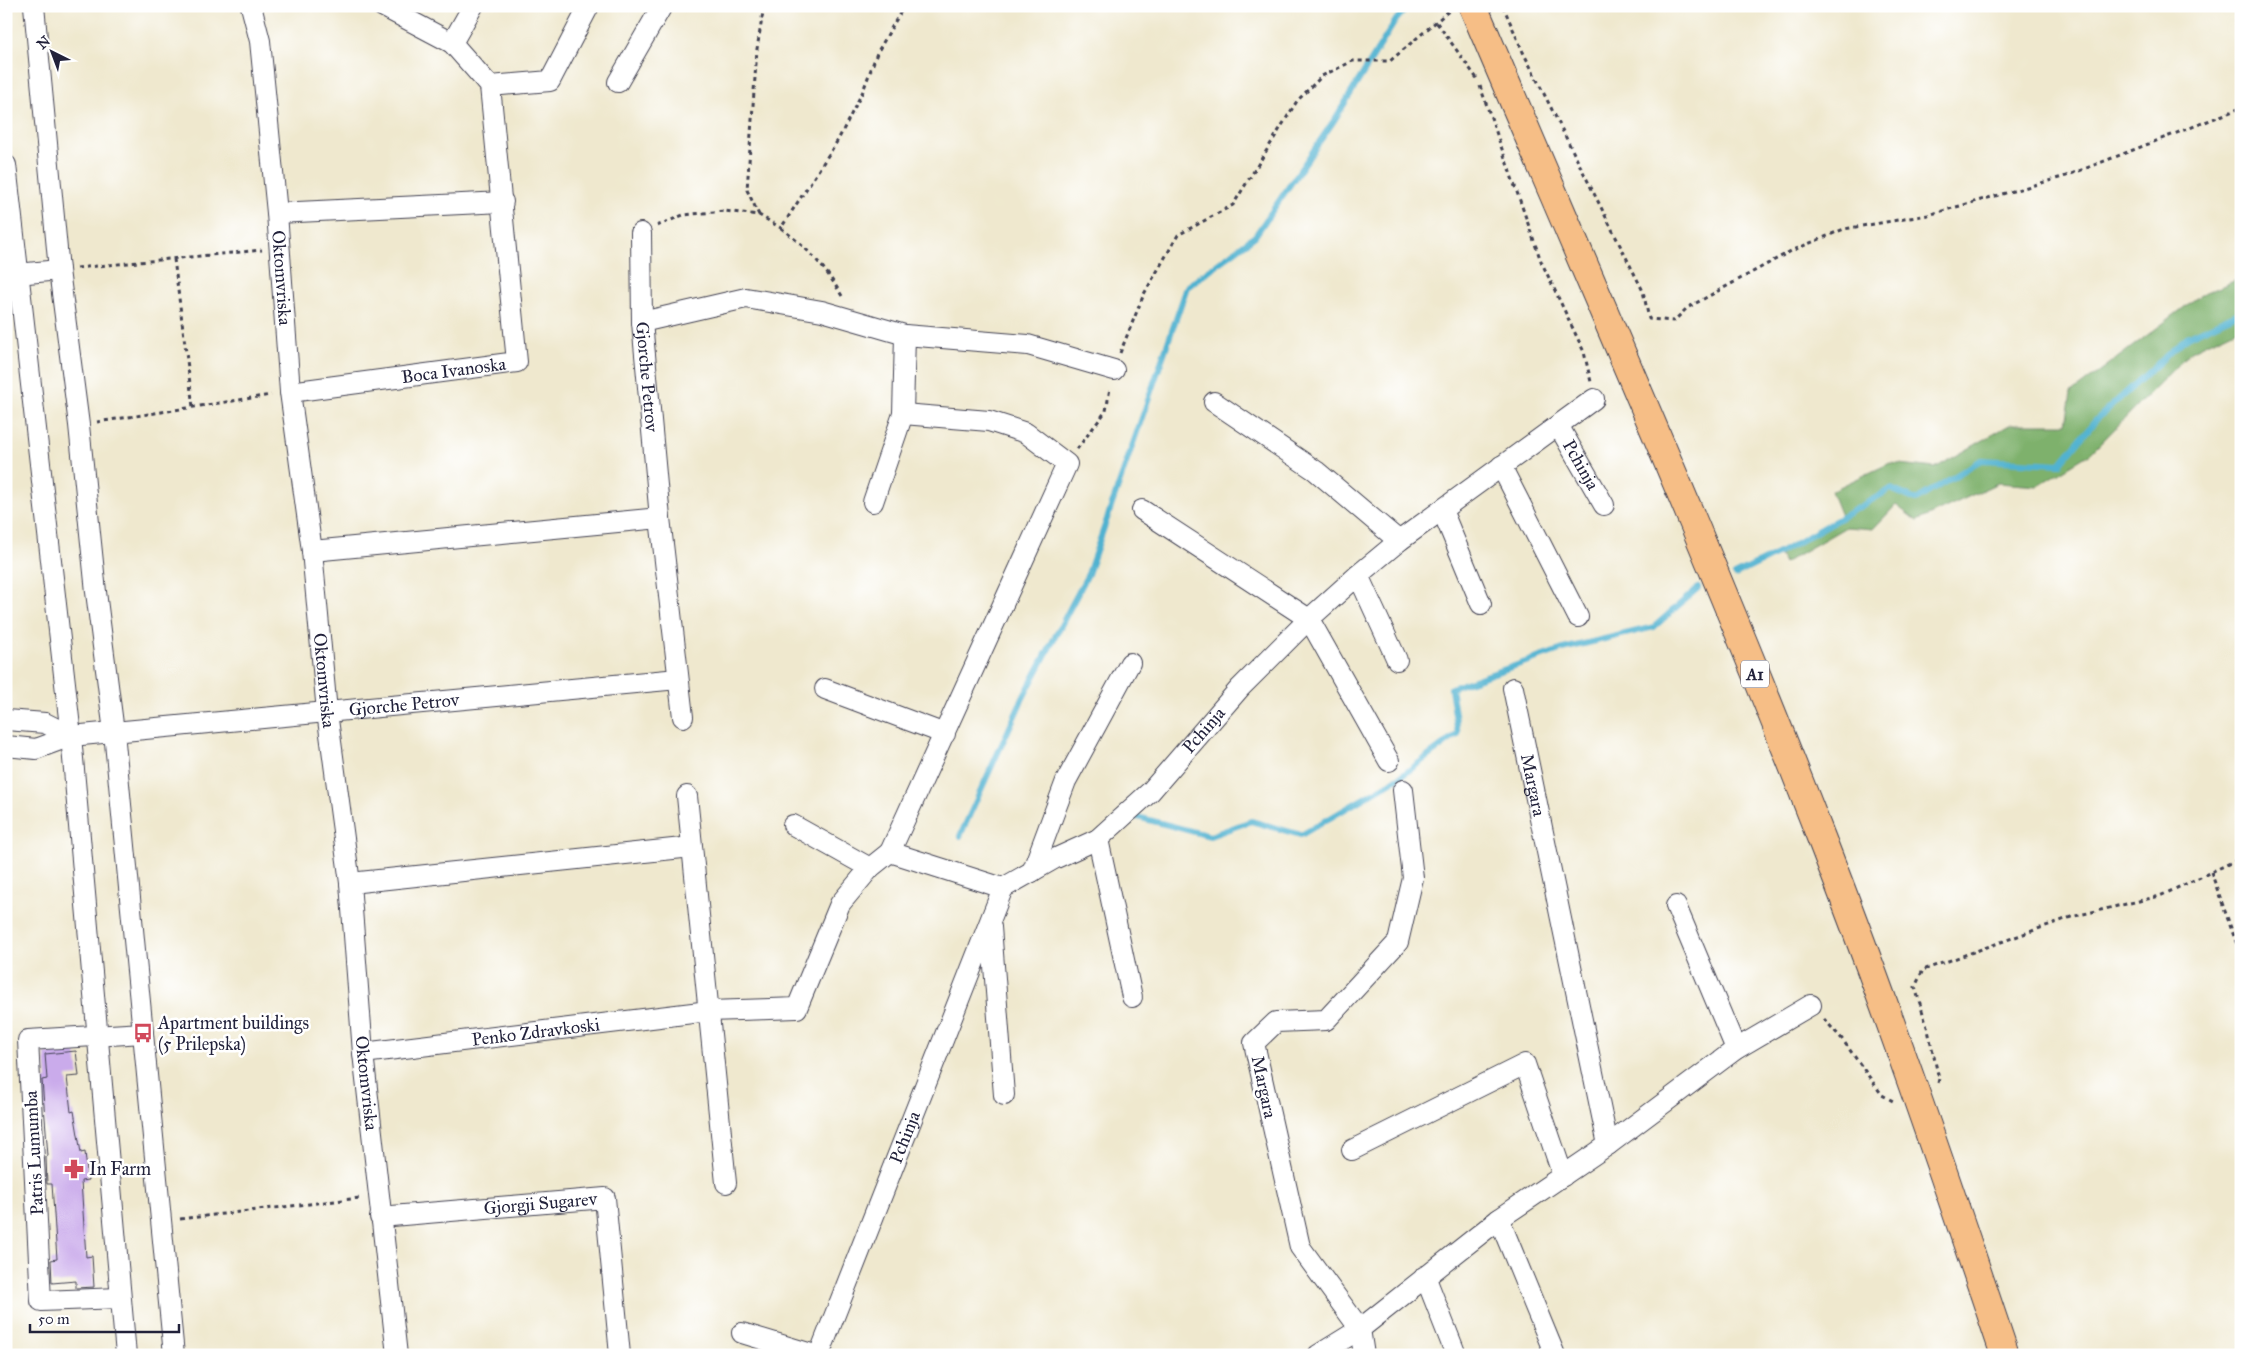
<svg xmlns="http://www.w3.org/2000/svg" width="2247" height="1361" font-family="'IM FELL Great Primer',serif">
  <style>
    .forest { fill: #7eb16c; stroke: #506a54 }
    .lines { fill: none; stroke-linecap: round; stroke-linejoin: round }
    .stream { stroke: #51b2d0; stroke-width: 6 }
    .building { fill: #caabeb }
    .street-casing { stroke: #414051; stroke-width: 22 }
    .primary-casing { stroke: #414051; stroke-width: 30 }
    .path { stroke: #414051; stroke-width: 3; stroke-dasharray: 4 4; stroke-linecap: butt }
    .street { stroke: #fff; stroke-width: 20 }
    .primary { stroke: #f6be86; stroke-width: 28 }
    .labels { text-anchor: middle; stroke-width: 5; stroke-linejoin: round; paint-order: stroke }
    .shield { fill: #fff; stroke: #646476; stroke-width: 1 }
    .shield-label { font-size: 16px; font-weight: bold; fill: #22223b }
    .street-label { font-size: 18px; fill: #22223b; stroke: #fff }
    .poi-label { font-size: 18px; fill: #22223b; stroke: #fff; text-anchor: start }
  </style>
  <rect width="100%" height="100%" fill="#fff"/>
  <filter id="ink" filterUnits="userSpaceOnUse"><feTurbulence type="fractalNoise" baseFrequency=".02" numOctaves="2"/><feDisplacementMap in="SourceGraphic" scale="10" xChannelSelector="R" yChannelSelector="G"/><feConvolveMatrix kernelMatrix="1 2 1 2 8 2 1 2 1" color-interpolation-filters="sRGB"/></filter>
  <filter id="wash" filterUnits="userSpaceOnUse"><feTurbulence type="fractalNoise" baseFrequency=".0096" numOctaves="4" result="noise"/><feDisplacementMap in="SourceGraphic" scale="20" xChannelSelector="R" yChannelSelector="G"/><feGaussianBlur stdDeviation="1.12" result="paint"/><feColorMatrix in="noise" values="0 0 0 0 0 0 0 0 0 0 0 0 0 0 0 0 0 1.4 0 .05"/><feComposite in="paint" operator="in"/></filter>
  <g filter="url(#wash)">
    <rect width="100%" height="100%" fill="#efe8ce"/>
    <path class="forest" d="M2241,278V327L2191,351L2091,453L2037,486L1998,483L1917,521L1896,505L1873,529L1846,527L1784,563L1779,553L1841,516L1831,491L1890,463L1935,468L2011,424H2066L2071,393L2199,296Z"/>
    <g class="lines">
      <path class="stream" d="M1735,575L1779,553L1891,489L1916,500L1981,460L2060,464L2096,420L2187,337L2241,312
        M1130,815L1210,836L1251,821L1301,835L1400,777L1458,734L1451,688L1563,649L1654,627L1698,588
        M960,836L1023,698L1088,574L1187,287L1255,236L1335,119L1396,20L1408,6"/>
    </g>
    <g id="blocks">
      <path class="building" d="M76,1051L79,1076L67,1077L71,1112L74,1111L81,1153L85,1152L88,1180L81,1181L86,1257L92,1256L94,1287L76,1288V1281L52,1283L51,1260L57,1259L52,1184H47L46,1157L48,1156L42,1080L47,1079L45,1054Z"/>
    </g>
  </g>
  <g filter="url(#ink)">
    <use href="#blocks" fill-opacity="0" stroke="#414051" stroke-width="1"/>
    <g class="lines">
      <defs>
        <g id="street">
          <path d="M34,6L59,270L79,425L96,592L114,732L174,1355"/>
          <path id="s1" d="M251,6L260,41L277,213L290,392L312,551L327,712L350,883L363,1053L397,1355"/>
          <path d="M452,43L473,6"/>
          <path d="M618,82L662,6"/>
          <path d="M490,86L550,81L589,6"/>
          <path d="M6,165L71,736L126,1355"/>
          <path d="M277,213L503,202"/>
          <path id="s2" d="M641,233L642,322L660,518L683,717"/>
          <path d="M17,274L59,270"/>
          <path d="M642,322L746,298L822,311L905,335L1028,345L1114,370"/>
          <path id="s3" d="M290,392L517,362L490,86L452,43L382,6"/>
          <path d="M1214,402L1316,471L1399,541"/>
          <path id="s4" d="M1558,425L1604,505"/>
          <path d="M1501,466L1578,617"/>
          <path d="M873,502L903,414L905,335"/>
          <path d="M1142,510L1309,619L1389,761"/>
          <path d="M1442,510L1481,604"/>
          <path d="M312,551L660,518"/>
          <path d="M1358,575L1397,660"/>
          <path id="s5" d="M1513,688L1608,1145"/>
          <path d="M825,689L945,734"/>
          <path d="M6,720L45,723L71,736"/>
          <path id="s6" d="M6,746L36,749L71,736L678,679"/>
          <path d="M687,796L726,1183"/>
          <path d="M793,825L870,868"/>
          <path d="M1098,839L1132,997"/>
          <path d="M890,852L1067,464L1026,433L989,421L903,414"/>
          <path d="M1032,872L1066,781L1130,663"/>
          <path d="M350,883L692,847"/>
          <path d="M1676,906L1736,1049"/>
          <path d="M991,927L1004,1095"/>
          <path id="s7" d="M363,1053L709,1011L797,1008L840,904L870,868L890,852L1003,888"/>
          <path d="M1352,1150L1525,1064L1563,1176"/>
          <path id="s8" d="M380,1217L605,1198L620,1355"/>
          <path d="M1499,1219L1555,1355"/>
          <path d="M1425,1276L1456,1355"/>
          <path d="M120,1298L41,1301L28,1040L143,1033"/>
          <path d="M742,1333L815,1355"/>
          <path id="s9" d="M819,1355L1003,888L1054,859L1098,839L1151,791L1240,688L1309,619L1358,575L1399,541L1594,399"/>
          <path d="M1318,1355L1360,1329L1499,1219L1608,1145L1736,1049L1811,1005"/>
          <path d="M1364,1355L1360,1329L1300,1247L1254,1043L1276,1022L1326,1020L1398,942L1413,878L1403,790"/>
        </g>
        <path id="primary" d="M1473,6C1591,283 1713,559 1822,840C1888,1009 1947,1182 2005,1355"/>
      </defs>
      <use href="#street" class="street-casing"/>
      <use href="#primary" class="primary-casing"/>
      <path class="path" d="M1503,6L1523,52L1643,291L1649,319L1674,321L1687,308L1791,251L1844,229L1928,215L2066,176L2241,108
        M1437,23L1478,80
        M1480,86L1541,261L1584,352L1591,382
        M759,215L747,190L757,49L764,6
        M657,226L683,215L724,211L759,215L781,228
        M174,259L193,407
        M77,268L262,250
        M842,296C824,265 808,249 781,228L838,140L863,91L877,53L904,6
        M1120,353L1144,294L1178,235L1233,205L1297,101L1322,76L1353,61H1390L1451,9
        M97,422L271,395
        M1077,449L1106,411L1110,388
        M2211,872L2241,956
        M1824,1019L1842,1039L1882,1095L1893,1101
        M1938,1083L1939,1079L1928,1030L1915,987L1923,970L2071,917L2160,896L2241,858
        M180,1219L360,1198"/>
      <use href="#street" class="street"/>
      <use href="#primary" class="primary"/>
    </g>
  </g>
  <defs>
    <symbol id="bus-bare" viewBox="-9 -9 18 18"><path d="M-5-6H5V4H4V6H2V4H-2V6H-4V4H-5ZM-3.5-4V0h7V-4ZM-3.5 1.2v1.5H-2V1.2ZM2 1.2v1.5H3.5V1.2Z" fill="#d1495b" stroke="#fff" stroke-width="2.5" paint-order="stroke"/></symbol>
    <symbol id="pharmacy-bare" viewBox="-9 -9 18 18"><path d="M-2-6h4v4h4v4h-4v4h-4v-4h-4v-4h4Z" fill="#d1495b" stroke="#fff" stroke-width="2.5" paint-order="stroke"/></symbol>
  </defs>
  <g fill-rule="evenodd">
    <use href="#bus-bare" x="129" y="1019" width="28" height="28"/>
    <use href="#pharmacy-bare" x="60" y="1155" width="28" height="28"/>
  </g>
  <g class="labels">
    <rect class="shield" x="1741" y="660.5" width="28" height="27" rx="4"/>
    <g class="shield-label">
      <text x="1755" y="680">A1</text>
    </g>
    <g class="street-label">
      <text dy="6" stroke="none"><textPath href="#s1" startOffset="274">Oktomvriska</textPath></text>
      <text dy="6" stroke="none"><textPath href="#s3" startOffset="165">Boca Ivanoska</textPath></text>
      <text dy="6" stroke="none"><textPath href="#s2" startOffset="144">Gjorche Petrov</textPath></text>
      <text dy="6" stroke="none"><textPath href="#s4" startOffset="46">Pchinja</textPath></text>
      <text dy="6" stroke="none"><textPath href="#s1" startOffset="679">Oktomvriska</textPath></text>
      <text dy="6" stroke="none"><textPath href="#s6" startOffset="402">Gjorche Petrov</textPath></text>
      <text dy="6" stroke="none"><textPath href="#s9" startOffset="761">Pchinja</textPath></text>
      <text dy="6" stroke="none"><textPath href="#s5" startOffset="99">Margara</textPath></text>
      <text dy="6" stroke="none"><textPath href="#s7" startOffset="174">Penko Zdravkoski</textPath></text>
      <text dy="6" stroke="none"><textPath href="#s1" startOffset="1084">Oktomvriska</textPath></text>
      <text transform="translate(1264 1087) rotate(78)" y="6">Margara</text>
      <text dy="6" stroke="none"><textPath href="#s9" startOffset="234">Pchinja</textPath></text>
      <text transform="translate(34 1153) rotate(-93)" y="6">Patris Lumumba</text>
      <text dy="6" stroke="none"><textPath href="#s8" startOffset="161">Gjorgji Sugarev</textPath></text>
    </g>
    <g class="poi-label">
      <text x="158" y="1029">Apartment buildings<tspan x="158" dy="21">(5 Prilepska)</tspan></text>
      <text x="89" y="1175">In Farm</text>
    </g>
  </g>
  <rect width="2247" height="1361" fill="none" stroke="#fff" stroke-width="25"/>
  <g transform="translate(52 52) rotate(318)" stroke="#ffffff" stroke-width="4" paint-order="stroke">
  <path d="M0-4L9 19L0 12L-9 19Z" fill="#22223b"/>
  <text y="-8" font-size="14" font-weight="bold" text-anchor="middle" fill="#22223b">N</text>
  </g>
  <path d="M30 1324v8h149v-8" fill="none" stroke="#22223b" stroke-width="2.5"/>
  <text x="38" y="1324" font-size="15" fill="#22223b" stroke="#ffffff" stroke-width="4" paint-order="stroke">50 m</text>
</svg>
